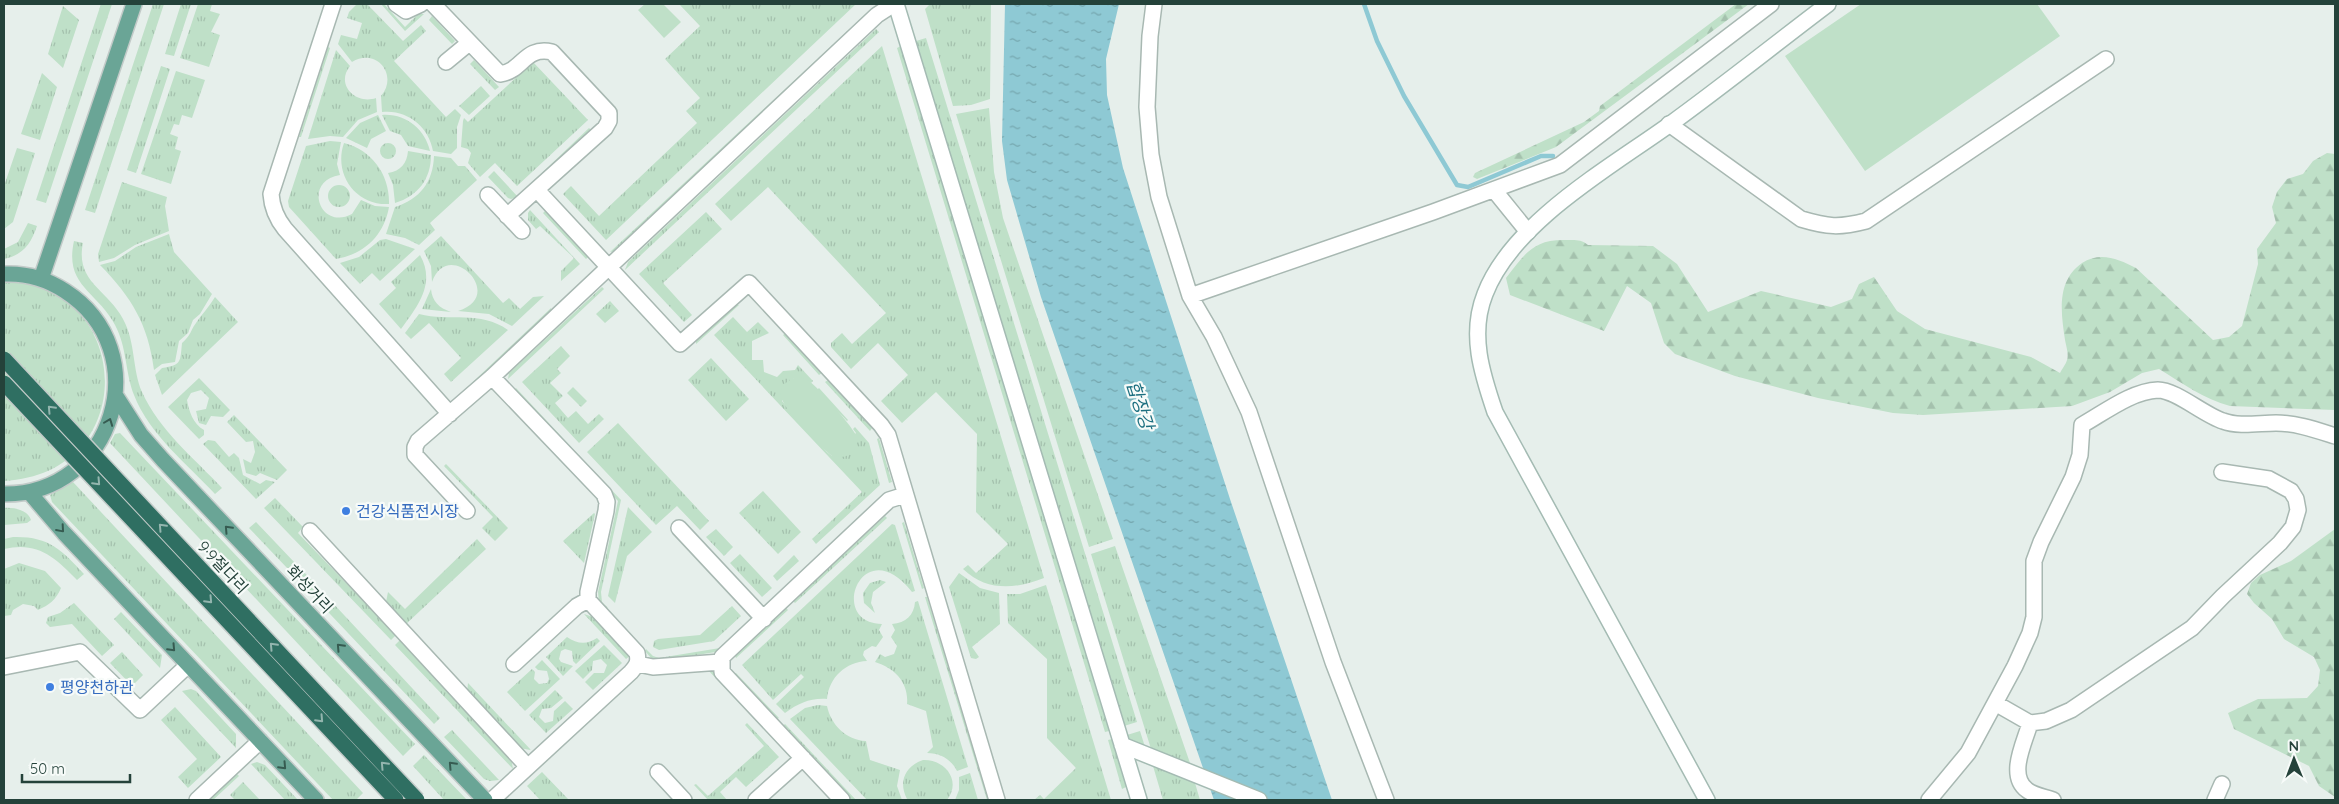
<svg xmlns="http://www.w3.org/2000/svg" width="2339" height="804" font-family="Quicksand,'Noto Sans KR',sans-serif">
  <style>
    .grass { fill: url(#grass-tufts) }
    .forest { fill: url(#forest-firs) }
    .green { fill: #bfe0c8 }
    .water { fill: url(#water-ripples) }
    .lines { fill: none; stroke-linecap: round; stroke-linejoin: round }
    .stream { stroke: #8ec9d4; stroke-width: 4.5 }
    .street-casing { stroke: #a8b8b2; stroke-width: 18 }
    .secondary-casing { stroke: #a4bbb3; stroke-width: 18 }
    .primary-casing { stroke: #c2cac8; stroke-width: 18 }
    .street { stroke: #fff; stroke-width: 15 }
    .secondary { stroke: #fff; stroke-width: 15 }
    .primary { stroke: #6aa596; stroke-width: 15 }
    .highway-bridge-casing { stroke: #c2cac8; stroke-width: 18; stroke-linecap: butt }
    .highway-bridge { stroke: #2f6f62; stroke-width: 15 }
    .oneway { stroke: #93b5ae }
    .oneway2 { stroke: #365b51 }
    .shop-dot { fill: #3f7fe0; stroke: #f7fbf9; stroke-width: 2 }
    .labels { text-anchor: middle; stroke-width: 4.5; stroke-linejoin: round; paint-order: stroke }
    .shop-label { font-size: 16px; fill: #366cbe; stroke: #f7fbf9; text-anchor: start }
    .street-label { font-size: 16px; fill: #24423a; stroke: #f7fbf9 }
    .water-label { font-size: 18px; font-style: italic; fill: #1c6f80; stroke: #f7fbf9 }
  </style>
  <defs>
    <pattern id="grass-tufts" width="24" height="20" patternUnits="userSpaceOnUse" patternTransform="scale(1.25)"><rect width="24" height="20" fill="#bfe0c8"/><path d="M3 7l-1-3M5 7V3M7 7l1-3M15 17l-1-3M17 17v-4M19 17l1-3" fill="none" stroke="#a4c1ad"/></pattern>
    <pattern id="forest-firs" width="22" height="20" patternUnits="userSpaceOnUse" patternTransform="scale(1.25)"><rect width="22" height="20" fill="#bfe0c8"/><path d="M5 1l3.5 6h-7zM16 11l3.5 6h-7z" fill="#a4c1ad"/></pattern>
    <pattern id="water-ripples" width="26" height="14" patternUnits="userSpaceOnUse" patternTransform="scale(1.25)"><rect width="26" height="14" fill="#8ec9d4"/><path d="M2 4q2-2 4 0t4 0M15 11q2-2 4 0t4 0" fill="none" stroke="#74a5ad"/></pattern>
  </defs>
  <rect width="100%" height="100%" fill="#e6efeb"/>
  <path class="grass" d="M101,4H112L46,203L36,200Z
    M153,4H164L95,213L85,210Z
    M181,4H191L174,56L165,54Z
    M198,4H212L210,11L220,14L211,32L220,35L209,67L180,58Z
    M357,4H367L403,41L421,25L426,31L394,61L446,117L455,109L461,115L457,127V148L451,154L433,151C429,127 407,109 382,112L381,96C399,75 376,47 352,62L338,44L341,35L357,39L362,23L347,18L349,12Z
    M381,4H384L405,27L418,14H424L405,31Z
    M679,4H856L606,240L563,194L571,186L599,216L697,123L686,111L700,98L665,59L700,26Z
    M930,4H991L990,99L971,105L953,106L925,9Z
    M63,6L79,20L63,68L48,54Z
    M872,8L873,11L615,251L610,252Z
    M432,16L455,41L452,44L429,20Z
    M876,29L879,32L625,270L628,262Z
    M926,38L1137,722L1124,726L916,41Z
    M882,46L1044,578C1016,589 987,592 963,569L968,565L976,573L1008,544L976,512L977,434L936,392L902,423L881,401L908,375L878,343L851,369L831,347V343L842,333L852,344L886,313L768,187L731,221L715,204Z
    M901,46L1109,731L1105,732L897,48Z
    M328,47L330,48L301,137H299Z
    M336,50L350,66C335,85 356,105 376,98L377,112L358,120L343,137L330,136L308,139Z
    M474,60L499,87L495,90L470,64Z
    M533,62L588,120L517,186L495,163L480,177L468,163L471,153L468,149L461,147L463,121L464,118L468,122Z
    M161,66L170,69L136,173L127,170Z
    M176,71L205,80L192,118L182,115L179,125L174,124L170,134L178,137L175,149L181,151L171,184L141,174Z
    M42,73L57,87L40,140L21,134Z
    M481,86L490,96L469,115L459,106Z
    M989,108L994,172L1003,218L1113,539L1089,547L956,114Z
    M378,115L386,131L371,139L367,148L346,138L360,123Z
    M382,115C405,113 425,129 430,151L408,146L401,135L390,131Z
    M589,128L591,130L528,190L526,188Z
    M330,141L341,142L337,164L340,175C302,181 320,231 352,214L361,200L375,206L389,207C384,235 365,254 336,259L289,207L288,201L306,146Z
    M380 151a8 8 0 1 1 16 0a8 8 0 1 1-16 0Z
    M344,143C372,150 390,175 389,204C356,206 333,174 344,143Z
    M17,148L35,153L13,222L4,229V186Z
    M408,151L431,155C431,179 418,196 395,203L393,185L388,173C401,171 407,163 408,151Z
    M434,156L451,158L458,166H465L477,180L430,223L435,230L419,245L405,238L386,234L395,207C420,199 433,182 434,156Z
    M494,171L518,197L511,199L508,198L488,177Z
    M122,182L167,197L165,206L169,231L135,245L114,258L99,262L98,254Z
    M328 196a11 11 0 1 1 22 0a11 11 0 1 1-22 0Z
    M530,210L580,264L561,281V271L574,258L540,226L536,229L528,220V213Z
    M546,210L589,256L586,259L543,213Z
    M706,212L722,229L663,283L692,315L684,322L639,274Z
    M28,223L37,226C31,244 23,255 4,259V249L18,242Z
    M169,234L174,252L212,294L200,314L193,320L188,333L179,341L175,362L162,364L154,370C148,324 132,298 100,265L115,261L136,247Z
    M441,236L503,303L509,298L520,309L533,297L544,296L512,326L489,314L458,311C508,296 448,236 432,282L431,266L424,251Z
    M386,239L415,249L380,281L372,273L360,284L340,263L359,257L380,240Z
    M74,241L83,243C75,282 107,289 123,319C136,343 132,369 142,392C159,430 195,459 222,488L215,494C187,464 149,434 134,395C125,372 127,347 115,325C97,291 64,286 74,241Z
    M420,255C436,283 418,306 401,329L379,304L396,288L391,282Z
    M4,282C134,282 143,474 4,481Z
    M602,287L604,289L508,379L509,373Z
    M431,289C432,301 439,308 451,312L422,309Z
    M215,297L238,322L162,395L155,375L162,368C182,365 180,362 182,343C192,334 190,331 196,323C202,314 209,307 215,297Z
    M610,301L619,311L605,323L596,314Z
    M735,304L739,305L696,344V340Z
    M551,308V312L463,395L457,397Z
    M419,314C450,322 480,310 508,330L451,382L444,374L461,358L429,323L411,339L405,333Z
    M733,317L747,332L758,322L769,333L752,341V360H763L764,372L777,377L783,371L795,370L798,365L813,381L811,383L800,378H794L782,401L827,452L832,456L856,433L853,429L855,427L869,443L880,485L816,544L812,539L862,492L714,335Z
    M786,333L822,373L819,375L783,335Z
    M561,346L570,356L557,369L561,373L550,383L563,396L555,403L568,418L576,411L588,424L599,414L604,419L579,443L522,382Z
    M711,358L749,399L726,421L688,380Z
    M199,378L230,410L223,417L211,416L206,425L199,423L196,411L206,409L209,398L201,390L191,393L187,400C189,411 193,424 204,430V435L199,439L168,407Z
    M828,380L872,428L870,431L825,382Z
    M573,387L587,401L581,407L567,393Z
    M516,388L621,500L601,592L602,602L608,608L606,610L599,603L598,592L618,501L514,390Z
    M819,388L848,420L847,421L817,390Z
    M234,415L287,470L277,480L260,473L256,476L246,473L243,459L251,463L255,452L253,441L246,442L227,422Z
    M618,423L709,521L700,530L677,506L656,525L587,452Z
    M120,433L415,744L403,756L110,443L115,434Z
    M879,438L892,482L889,483L877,439Z
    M208,440L215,441L229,457L234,453L239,458L243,475L260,484L266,480L275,482L256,499L203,444Z
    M446,464L508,528L495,541L482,528L493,517L444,466Z
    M73,482L363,793L356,800H333L52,502L50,495Z
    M763,491L801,532L778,554L739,513Z
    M275,498L303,527L298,533L396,635L391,640L264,508Z
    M628,507L652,532L627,556L615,603L608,596Z
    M4,508C14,507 28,510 31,520L27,523L4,525Z
    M594,513L595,514L584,563L563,541Z
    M885,516L887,518L795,603L793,601Z
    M256,522L295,563L288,569L249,528Z
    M904,522L924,588L922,589L902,523Z
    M892,524L895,525L915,591L912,592C863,529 826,623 882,624L879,630L883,637L876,647L872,646L864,651L863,655L867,661C846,662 829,677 827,699C810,698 799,703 785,713L776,704L804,677L801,674L773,700L742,665Z
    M716,529L733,547L724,556L706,537Z
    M13,537C48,536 61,549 84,574L77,580C55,557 37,541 4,549V539Z
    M477,539L486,549L405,625L386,602L388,592L405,609Z
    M1115,546L1190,763L1151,749L1091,554Z
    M740,554L772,588L762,597L730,563Z
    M794,555L799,561L777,581L773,576Z
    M19,563L45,571L61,588C56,600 49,605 38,610L34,606L23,604L13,610L11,615L4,616V569Z
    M303,571L440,718L434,724L296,578Z
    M959,573L980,588L999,593L1000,624L972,647L979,657L976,659L971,658L949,587Z
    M880,580L886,582L873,592L871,603L875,613L864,603L863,593L870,583Z
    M1046,585L1111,800H1034L1040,795L1044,799L1076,768L1047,738V659L1008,623L1007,594H1020Z
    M925,597H927L989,800H987Z
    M918,601L968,767L957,771C951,759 940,753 927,753L933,747L926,711L907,704C909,683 895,668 875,662L880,654L885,657L894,654L897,646L891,637L895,630L892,624C906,623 914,615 915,602Z
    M74,603L114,645L102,656L72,624L50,627L46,623L48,617L60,613Z
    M732,606L741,616L714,641L659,650L653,647L654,641L658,639L700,635Z
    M786,608L788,610L736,658L735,656Z
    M121,612L162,655L160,668L114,619Z
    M584,614L593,617L630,656L626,659Z
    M751,620L722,651L659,661L651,658L645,651L646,649L653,656L659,658L720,648Z
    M567,637C577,644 587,645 597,638L600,641L576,664L573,661L572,651L565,649L561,651L559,659L561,662L573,666L563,676L546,657Z
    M400,640L511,757L513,769L395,645Z
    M604,645L622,663L593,690L585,682L594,673H604L607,665L601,659L593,661L592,670L583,679L575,671Z
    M122,652L143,675L132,686L110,663Z
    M542,660L560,679L525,711L507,692L532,669L535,672L534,679L539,684L547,683L549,679L547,671L538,670L535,667Z
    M708,670L713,671L785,748L787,754Z
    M736,673L779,718L777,719L734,674Z
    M468,683L531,750L519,748L467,693Z
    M191,689L196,691L236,734V748L182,691Z
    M555,690L563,698L551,708L542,709L539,717L545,723L553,721L554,711L565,701L573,709L546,733L529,715Z
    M818,705L827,706C831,725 846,740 866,741L870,760L900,770L897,786L902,800H867L790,719L805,708Z
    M175,707L221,757L188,788L178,777L197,759L161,720Z
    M747,723L779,757L746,787L736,777L720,792L727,800H708L694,785L696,784L708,796L764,746L745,725Z
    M785,724L856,800H852L783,726Z
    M452,730L499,780L490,781L484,779L444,737Z
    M1140,731L1146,750L1130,741L1127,735Z
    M1112,739L1126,787L1122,789L1108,740Z
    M424,755L467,800H444L413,766Z
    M923,760C945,759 962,781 947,800L907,799C898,782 905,766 923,760Z
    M257,762L265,765L298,800H285L251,764Z
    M1153,766L1195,783L1200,800H1163Z
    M542,772L569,800H540L527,786Z
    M970,773L978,800H955L959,790V777Z
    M237,774L239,776L213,800H208Z
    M243,782L260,800H235L230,795Z"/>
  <path class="forest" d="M1736,4H1749L1556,147L1477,179L1473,177L1475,173L1584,122L1599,111L1600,106Z
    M2327,153L2335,154V410L2230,406C2204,399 2182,383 2159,369L2142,373L2110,392L2072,406L1923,415L1893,413L1818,398L1735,376L1675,354L1664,343L1651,303L1627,286L1604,331L1510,295L1506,278C1525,254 1533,239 1566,240C1575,240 1581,239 1588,245L1653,246L1677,264L1708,312L1761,291L1831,307L1852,299L1859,284L1874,277L1897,311L1925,329L2031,357L2060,373C2062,369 2066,364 2067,360C2069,354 2066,346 2065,340C2061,313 2056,281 2082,263C2100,251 2119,259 2136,268L2213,340L2229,337L2242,326L2258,264L2257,249L2276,223L2272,207L2277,192L2287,179L2303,174L2313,161Z
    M2335,529V797L2319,786L2309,766L2234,729L2228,713L2258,699L2307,698L2318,686L2320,670L2314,657L2284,639L2272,619L2254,603L2247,594L2251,583L2260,575L2291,561Z"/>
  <path class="green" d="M645,4H663L681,22L664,38L638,10Z
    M1861,4H2037L2060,36L1865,171L1785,56Z
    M794,378C798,378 802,377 806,379C816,384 855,429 858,439C856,453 846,460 832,456C821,447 781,408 781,395C780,386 787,381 794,378Z"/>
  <path class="water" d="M1005,4H1119L1106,59L1107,95L1123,168L1230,499L1332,800H1214L1041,297L1007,180L1002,141Z"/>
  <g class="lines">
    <path class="stream" d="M1364,4L1377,41L1404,96L1457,185L1468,187L1541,156H1553"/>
    <defs>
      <path id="street" d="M333,4L271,194C272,208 276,218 285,229L450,414
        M396,4L406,11L421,4
        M433,4L500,74C523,71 524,46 552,52L609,113V121L605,128L507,216
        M1154,4L1150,36L1147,107L1151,155L1159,197L1190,296L1214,337L1249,412L1333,662L1386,800
        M446,62L469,43
        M1669,124L1801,219C1828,227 1839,228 1866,221L2106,59
        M537,190L680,344L749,283L881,425L888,435L997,800
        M1494,190L1528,232
        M488,195L522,231
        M1190,296L1433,212L1560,165L1771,4
        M467,511L415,455V447L418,441L492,377L877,15L894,4
        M679,528L764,619
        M310,531L528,767
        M514,664L577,606L588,600
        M638,664L653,667L721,662
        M4,667L80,652L140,710L188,665
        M1995,703L2030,723L2046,721L2071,710L2192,628L2223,596L2280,543L2293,527L2298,510L2296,499L2291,491L2269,479L2222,472
        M2030,723C2025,742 2007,775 2027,790C2033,795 2045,797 2053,800
        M658,772L684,800
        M197,800L260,741
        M492,800L631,672C637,665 639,662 637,653L588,600V592L606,511L607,502L604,494L492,377
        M756,800L803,758
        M842,800L722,672V657L889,500L905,495
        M1929,800L1968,753L2015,666L2030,633L2034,617V561L2041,542L2073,477L2080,455L2082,425C2105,412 2132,391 2158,390C2176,390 2204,415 2223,421C2239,427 2259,423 2276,423C2296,423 2316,430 2335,436
        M2215,800L2222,784"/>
      <path id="secondary" d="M896,4L1139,800
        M1122,745L1259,800
        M1707,800L1495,412C1482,374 1469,334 1485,294C1512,223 1609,168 1669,125C1723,86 1775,44 1828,4"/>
      <path id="primary" d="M4,274C26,273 47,279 65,291C158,351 114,495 4,494
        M41,279L134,4
        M116,396L141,435L163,460L485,800
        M29,492L64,533L316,800"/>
    </defs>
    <use href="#street" class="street-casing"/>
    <use href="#secondary" class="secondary-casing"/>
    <use href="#primary" class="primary-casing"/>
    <use href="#street" class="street"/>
    <use href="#secondary" class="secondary"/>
    <use href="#primary" class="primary"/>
    <defs>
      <path id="highway-bridge" d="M4,359L417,800
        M4,383L396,800"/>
    </defs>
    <use href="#highway-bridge" class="highway-bridge-casing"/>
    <use href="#highway-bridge" class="highway-bridge"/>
  </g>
  <defs><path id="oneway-chevron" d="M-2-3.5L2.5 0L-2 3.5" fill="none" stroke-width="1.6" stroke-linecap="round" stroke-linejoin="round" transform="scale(1.25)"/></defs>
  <g class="oneway">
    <use href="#oneway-chevron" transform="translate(51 409) rotate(-133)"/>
    <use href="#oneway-chevron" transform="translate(97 482) rotate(47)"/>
    <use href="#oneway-chevron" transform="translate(162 527) rotate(-133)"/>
    <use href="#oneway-chevron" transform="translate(209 600) rotate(47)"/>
    <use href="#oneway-chevron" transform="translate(273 646) rotate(-133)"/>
    <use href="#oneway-chevron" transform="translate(320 719) rotate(47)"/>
    <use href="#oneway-chevron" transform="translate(384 765) rotate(-133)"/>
  </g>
  <g class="oneway2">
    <use href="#oneway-chevron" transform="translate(109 422) rotate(-69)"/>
    <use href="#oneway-chevron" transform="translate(61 529) rotate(49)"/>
    <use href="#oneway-chevron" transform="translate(228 529) rotate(-133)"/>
    <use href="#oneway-chevron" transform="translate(340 647) rotate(-133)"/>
    <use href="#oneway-chevron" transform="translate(172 648) rotate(47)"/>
    <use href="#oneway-chevron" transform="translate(452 765) rotate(-133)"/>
    <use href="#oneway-chevron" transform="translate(283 766) rotate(47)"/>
  </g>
  <g class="shop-dot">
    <circle cx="346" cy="511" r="5"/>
    <circle cx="50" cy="687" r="5"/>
  </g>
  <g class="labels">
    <g class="shop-label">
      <text x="356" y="517">건강식품전시장</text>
      <text x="60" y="693">평양천하관</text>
    </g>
    <g class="street-label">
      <text transform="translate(223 567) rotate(47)" y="6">9·9절다리</text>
      <text transform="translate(310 589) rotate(47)" y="6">화성거리</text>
    </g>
    <g class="water-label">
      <text transform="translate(1140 405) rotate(72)" y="6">합장강</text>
    </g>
  </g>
  <rect width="2339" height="804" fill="none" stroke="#24423a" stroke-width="10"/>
  <g transform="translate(2294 759) rotate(359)" stroke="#f7fbf9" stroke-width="4" paint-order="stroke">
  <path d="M0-4L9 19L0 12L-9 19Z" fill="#24423a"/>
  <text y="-8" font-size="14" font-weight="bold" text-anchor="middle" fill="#24423a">N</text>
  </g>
  <path d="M22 774v8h108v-8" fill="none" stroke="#24423a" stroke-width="2.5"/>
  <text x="30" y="774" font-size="15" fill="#24423a" stroke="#f7fbf9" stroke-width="4" paint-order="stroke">50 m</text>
</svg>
